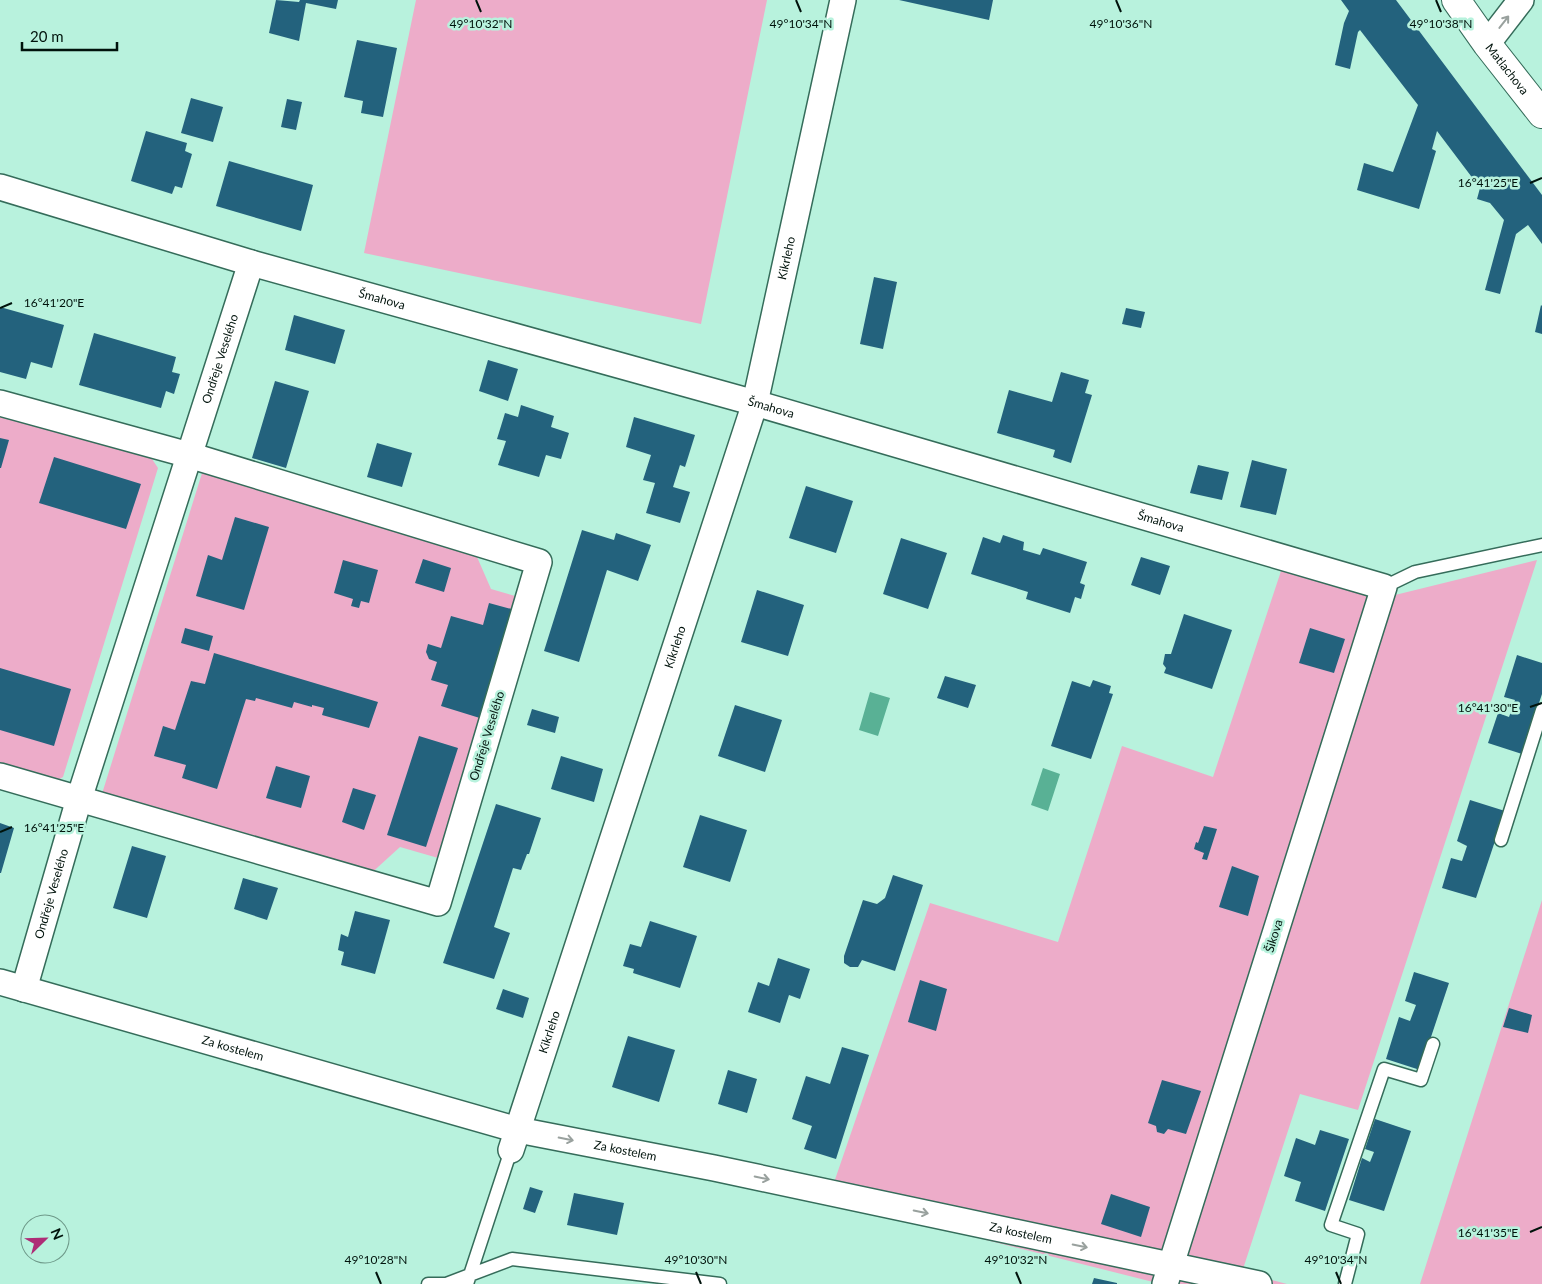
<svg xmlns="http://www.w3.org/2000/svg" width="1542" height="1284" font-family="Lato,sans-serif">
  <style>
    .green { fill: #edacc9 }
    .water { fill: #59b195 }
    .building { fill: #23627d }
    .lines { fill: none; stroke-linecap: round; stroke-linejoin: round }
    .lane-casing { stroke: #356c5a; stroke-width: 15 }
    .street-casing { stroke: #356c5a; stroke-width: 28 }
    .secondary-casing { stroke: #356c5a; stroke-width: 30 }
    .lane { stroke: #fff; stroke-width: 12 }
    .street { stroke: #fff; stroke-width: 25 }
    .secondary { stroke: #fff; stroke-width: 28 }
    .oneway { stroke: #99a19e }
    .ticks { fill: none; stroke: #00130c; stroke-width: 2 }
    .labels { text-anchor: middle; stroke-width: 5; stroke-linejoin: round; paint-order: stroke }
    .street-label { font-size: 12px; fill: #00130c; stroke: #b8f2dd }
    .ticks-label { font-size: 12px; text-anchor: middle; fill: #00130c; stroke: #b8f2dd; stroke-width: 5; stroke-linejoin: round; paint-order: stroke }
  </style>
  <rect width="100%" height="100%" fill="#b8f2dd"/>
  <path class="green" d="M416,0H767L701,324L364,253Z
    M0,411L150,456L158,468L63,777L51,784L0,769Z
    M203,470L474,550L491,589L529,600L445,860L400,847L367,877L101,797Z
    M1537,560L1358,1110L1300,1094L1242,1272L1287,1284H1161L828,1200L930,903L1058,942L1122,746L1213,777L1282,568L1391,596Z
    M1542,900V1284H1420Z"/>
  <path class="water" d="M870,692L890,698L878,736L859,730Z
    M1043,768L1060,774L1048,811L1031,805Z"/>
  <path class="building" d="M276,0L299,2L300,0H338L336,9L306,3L299,41L269,33Z
    M899,0H993L989,20Z
    M1341,0H1396L1542,195V244L1528,225L1516,234L1500,294L1485,290L1504,220L1490,203L1477,199L1480,188L1437,131L1432,149L1436,151L1419,209L1357,190L1364,163L1393,172L1418,105L1360,30L1358,32L1350,69L1335,65L1344,23L1349,11Z
    M357,40L397,48L383,117L361,113L363,101L344,97Z
    M191,98L223,107L213,142L181,133Z
    M287,99L302,102L296,130L281,127Z
    M146,131L187,143L185,151L192,154L182,188L175,186L172,194L131,181Z
    M229,161L313,185L301,231L216,206Z
    M874,277L897,282L883,349L860,344Z
    M1541,305L1542,306V334L1535,332Z
    M0,307L64,325L52,368L31,362L26,379L0,372Z
    M1126,308L1145,312L1141,328L1122,324Z
    M294,315L345,330L335,364L285,350Z
    M94,333L176,357L172,372L180,374L174,394L166,391L161,408L79,385Z
    M488,360L518,369L508,401L479,391Z
    M1061,372L1089,380L1085,393L1092,395L1071,463L1053,457L1055,450L997,433L1009,390L1052,402Z
    M275,381L309,391L286,468L252,458Z
    M521,405L554,416L551,427L569,433L561,459L546,455L539,477L498,465L506,441L497,439L505,413L518,417Z
    M634,417L695,435L685,467L680,465L673,487L690,492L680,523L646,513L655,483L643,480L651,455L626,447Z
    M0,438L9,440L1,468H0Z
    M377,443L412,453L402,487L367,477Z
    M54,457L141,484L126,529L39,503Z
    M1252,460L1287,469L1276,515L1240,507Z
    M1198,465L1229,472L1222,500L1190,493Z
    M806,486L853,501L836,553L789,538Z
    M235,517L269,527L244,610L196,596L208,555L222,560Z
    M582,530L614,540L616,533L651,545L638,581L607,570L579,662L544,651Z
    M1003,535L1024,542L1023,550L1040,555L1043,548L1087,562L1080,583L1085,585L1081,599L1075,597L1070,613L1026,599L1028,592L971,574L983,537L1000,543Z
    M901,538L947,553L928,609L883,594Z
    M1141,557L1170,566L1160,595L1131,585Z
    M423,559L451,568L444,592L415,583Z
    M343,560L378,570L369,603L361,601L359,608L351,606L353,599L334,593Z
    M757,590L804,605L788,656L741,642Z
    M489,603L515,610L483,719L441,706L448,685L431,680L437,662L429,659L426,652L428,644L441,648L451,616L483,625Z
    M1184,614L1232,630L1212,689L1164,673L1166,668L1163,664L1165,654H1171Z
    M185,628L213,636L209,651L181,643Z
    M1310,628L1345,639L1334,673L1299,663Z
    M214,653L378,702L369,728L322,715L324,708L312,705V707L294,702L292,708L256,698L255,701L246,699L217,789L182,778L186,765L154,756L163,726L175,730L191,681L205,684Z
    M1517,655L1542,663V694L1522,754L1488,743L1498,713L1509,717L1515,700L1504,697Z
    M0,668L71,689L54,746L0,730Z
    M945,676L976,685L968,708L937,698Z
    M1093,680L1111,686L1109,693L1113,694L1091,759L1051,746L1072,681L1090,687Z
    M735,705L782,720L765,772L718,756Z
    M532,709L559,717L555,733L527,725Z
    M419,736L458,748L426,847L387,835Z
    M561,756L603,769L594,802L551,789Z
    M276,766L310,776L301,808L266,798Z
    M353,788L376,795L364,830L342,822Z
    M1470,800L1505,811L1476,898L1442,888L1451,858L1462,861L1467,846L1457,841Z
    M496,804L541,818L529,854H527L521,870L513,868L494,927L510,933L494,979L443,963Z
    M700,815L747,830L730,882L683,867Z
    M0,823L14,828L1,873H0Z
    M1204,826L1217,829L1207,860L1202,859L1204,853L1194,849L1196,842L1198,843Z
    M132,846L166,856L147,918L113,908Z
    M1232,866L1259,876L1248,916L1219,907Z
    M893,875L923,885L895,971L862,960L858,967H850L844,963V956L863,900L877,904L885,898Z
    M243,878L278,888L267,920L234,909Z
    M355,911L390,920L375,974L341,965L344,952L338,950L341,934L348,937Z
    M650,921L697,936L680,988L633,973L634,969L623,966L630,944L641,947Z
    M778,958L810,969L800,999L789,995L780,1023L748,1012L758,982L769,986Z
    M1414,972L1449,983L1420,1070L1386,1059L1399,1017L1410,1021L1416,1005L1405,1001Z
    M920,980L947,989L936,1031L908,1022Z
    M503,989L529,998L523,1018L496,1009Z
    M1509,1008L1532,1015L1528,1033L1503,1027Z
    M628,1036L675,1050L659,1102L612,1087Z
    M842,1047L869,1055L836,1159L804,1149L812,1126L792,1119L806,1076L830,1084Z
    M728,1070L757,1079L747,1113L718,1104Z
    M1162,1080L1201,1091L1186,1134L1168,1129L1164,1134L1157,1132L1156,1126L1148,1123Z
    M1375,1119L1411,1131L1384,1211L1349,1200L1362,1158L1370,1162L1374,1152L1365,1149Z
    M1320,1130L1349,1139L1325,1211L1295,1201L1301,1182L1284,1176L1296,1138L1315,1145Z
    M530,1187L543,1191L535,1213L523,1209Z
    M574,1193L624,1203L617,1235L567,1225Z
    M1111,1194L1150,1207L1141,1237L1101,1224Z
    M1094,1278L1117,1283V1284H1092Z"/>
  <g class="lines">
    <defs>
      <path id="lane" d="M1384,587L1415,572L1542,545
        M1501,840L1542,710
        M428,1284H446L512,1259L720,1284
        M467,1284L511,1150
        M1345,1284L1358,1234L1331,1225L1384,1069L1421,1080L1433,1044"/>
      <g id="street">
        <path d="M1487,44L1521,0"/>
        <path id="s1" d="M0,187L251,263L755,403L1384,587L1165,1284"/>
        <path d="M0,403L189,455L539,562L438,903L0,776"/>
        <path id="s2" d="M0,982L518,1130L714,1168L1259,1284"/>
        <path id="s3" d="M24,989L79,799L251,263"/>
        <path id="s4" d="M511,1150L755,403L843,0"/>
      </g>
      <g id="secondary">
        <path id="s5" d="M1456,0L1487,44L1542,114"/>
      </g>
    </defs>
    <use href="#lane" class="lane-casing"/>
    <use href="#street" class="street-casing"/>
    <use href="#secondary" class="secondary-casing"/>
    <use href="#lane" class="lane"/>
    <use href="#street" class="street"/>
    <use href="#secondary" class="secondary"/>
  </g>
  <defs><path id="oneway-shaft" d="M-6 0H5M1.5-3L5.5 0L1.5 3" fill="none" stroke-width="1.6" stroke-linecap="round" stroke-linejoin="round" transform="scale(1.25)"/></defs>
  <g class="oneway">
    <use href="#oneway-shaft" transform="translate(1504 22) rotate(-52)"/>
    <use href="#oneway-shaft" transform="translate(566 1139) rotate(11)"/>
    <use href="#oneway-shaft" transform="translate(762 1178) rotate(12)"/>
    <use href="#oneway-shaft" transform="translate(921 1212) rotate(12)"/>
    <use href="#oneway-shaft" transform="translate(1080 1246) rotate(12)"/>
  </g>
  <path class="ticks" d="M476,0L481,12M796,0L801,12M1116,0L1121,12M1436,0L1441,12M1530,183L1542,178M0,308L12,303M1530,707L1542,703M0,832L12,827M1530,1232L1542,1227M376,1272L381,1284M696,1272L701,1284M1016,1272L1021,1284M1336,1272L1341,1284"/>
  <g class="labels">
    <g class="street-label">
      <text dy="4" stroke="none"><textPath href="#s5" startOffset="86">Matlachova</textPath></text>
      <text dy="4" stroke="none"><textPath href="#s4" startOffset="934">Kikrleho</textPath></text>
      <text dy="4" stroke="none"><textPath href="#s1" startOffset="398">Šmahova</textPath></text>
      <text dy="4" stroke="none"><textPath href="#s3" startOffset="660">Ondřeje Veselého</textPath></text>
      <text dy="4" stroke="none"><textPath href="#s1" startOffset="802">Šmahova</textPath></text>
      <text dy="4" stroke="none"><textPath href="#s1" startOffset="1208">Šmahova</textPath></text>
      <text dy="4" stroke="none"><textPath href="#s4" startOffset="529">Kikrleho</textPath></text>
      <text transform="translate(487 736) rotate(-73)" y="4">Ondřeje Veselého</text>
      <text dy="4" stroke="none"><textPath href="#s3" startOffset="99">Ondřeje Veselého</textPath></text>
      <text transform="translate(1274 936) rotate(-73)" y="4">Šikova</text>
      <text dy="4" stroke="none"><textPath href="#s4" startOffset="124">Kikrleho</textPath></text>
      <text dy="4" stroke="none"><textPath href="#s2" startOffset="242">Za kostelem</textPath></text>
      <text dy="4" stroke="none"><textPath href="#s2" startOffset="648">Za kostelem</textPath></text>
      <text dy="4" stroke="none"><textPath href="#s2" startOffset="1052">Za kostelem</textPath></text>
    </g>
  </g>
  <g class="ticks-label">
    <text x="481" y="28">49°10'32"N</text>
    <text x="801" y="28">49°10'34"N</text>
    <text x="1121" y="28">49°10'36"N</text>
    <text x="1441" y="28">49°10'38"N</text>
    <text x="1488" y="187">16°41'25"E</text>
    <text x="54" y="307">16°41'20"E</text>
    <text x="1488" y="712">16°41'30"E</text>
    <text x="54" y="832">16°41'25"E</text>
    <text x="1488" y="1237">16°41'35"E</text>
    <text x="376" y="1264">49°10'28"N</text>
    <text x="696" y="1264">49°10'30"N</text>
    <text x="1016" y="1264">49°10'32"N</text>
    <text x="1336" y="1264">49°10'34"N</text>
  </g>
  <g transform="translate(45 1239) rotate(67)"><circle r="24" fill="#b8f2dd" stroke="#6e9989"/>
  <path d="M0-4L9 19L0 12L-9 19Z" fill="#ae2c76"/>
  <text y="-8" font-size="14" font-weight="bold" text-anchor="middle" fill="#00130c">N</text>
  </g>
  <path d="M22 42v8h95v-8" fill="none" stroke="#00130c" stroke-width="2.5"/>
  <text x="30" y="42" font-size="15" fill="#00130c" stroke="#b8f2dd" stroke-width="4" paint-order="stroke">20 m</text>
</svg>
